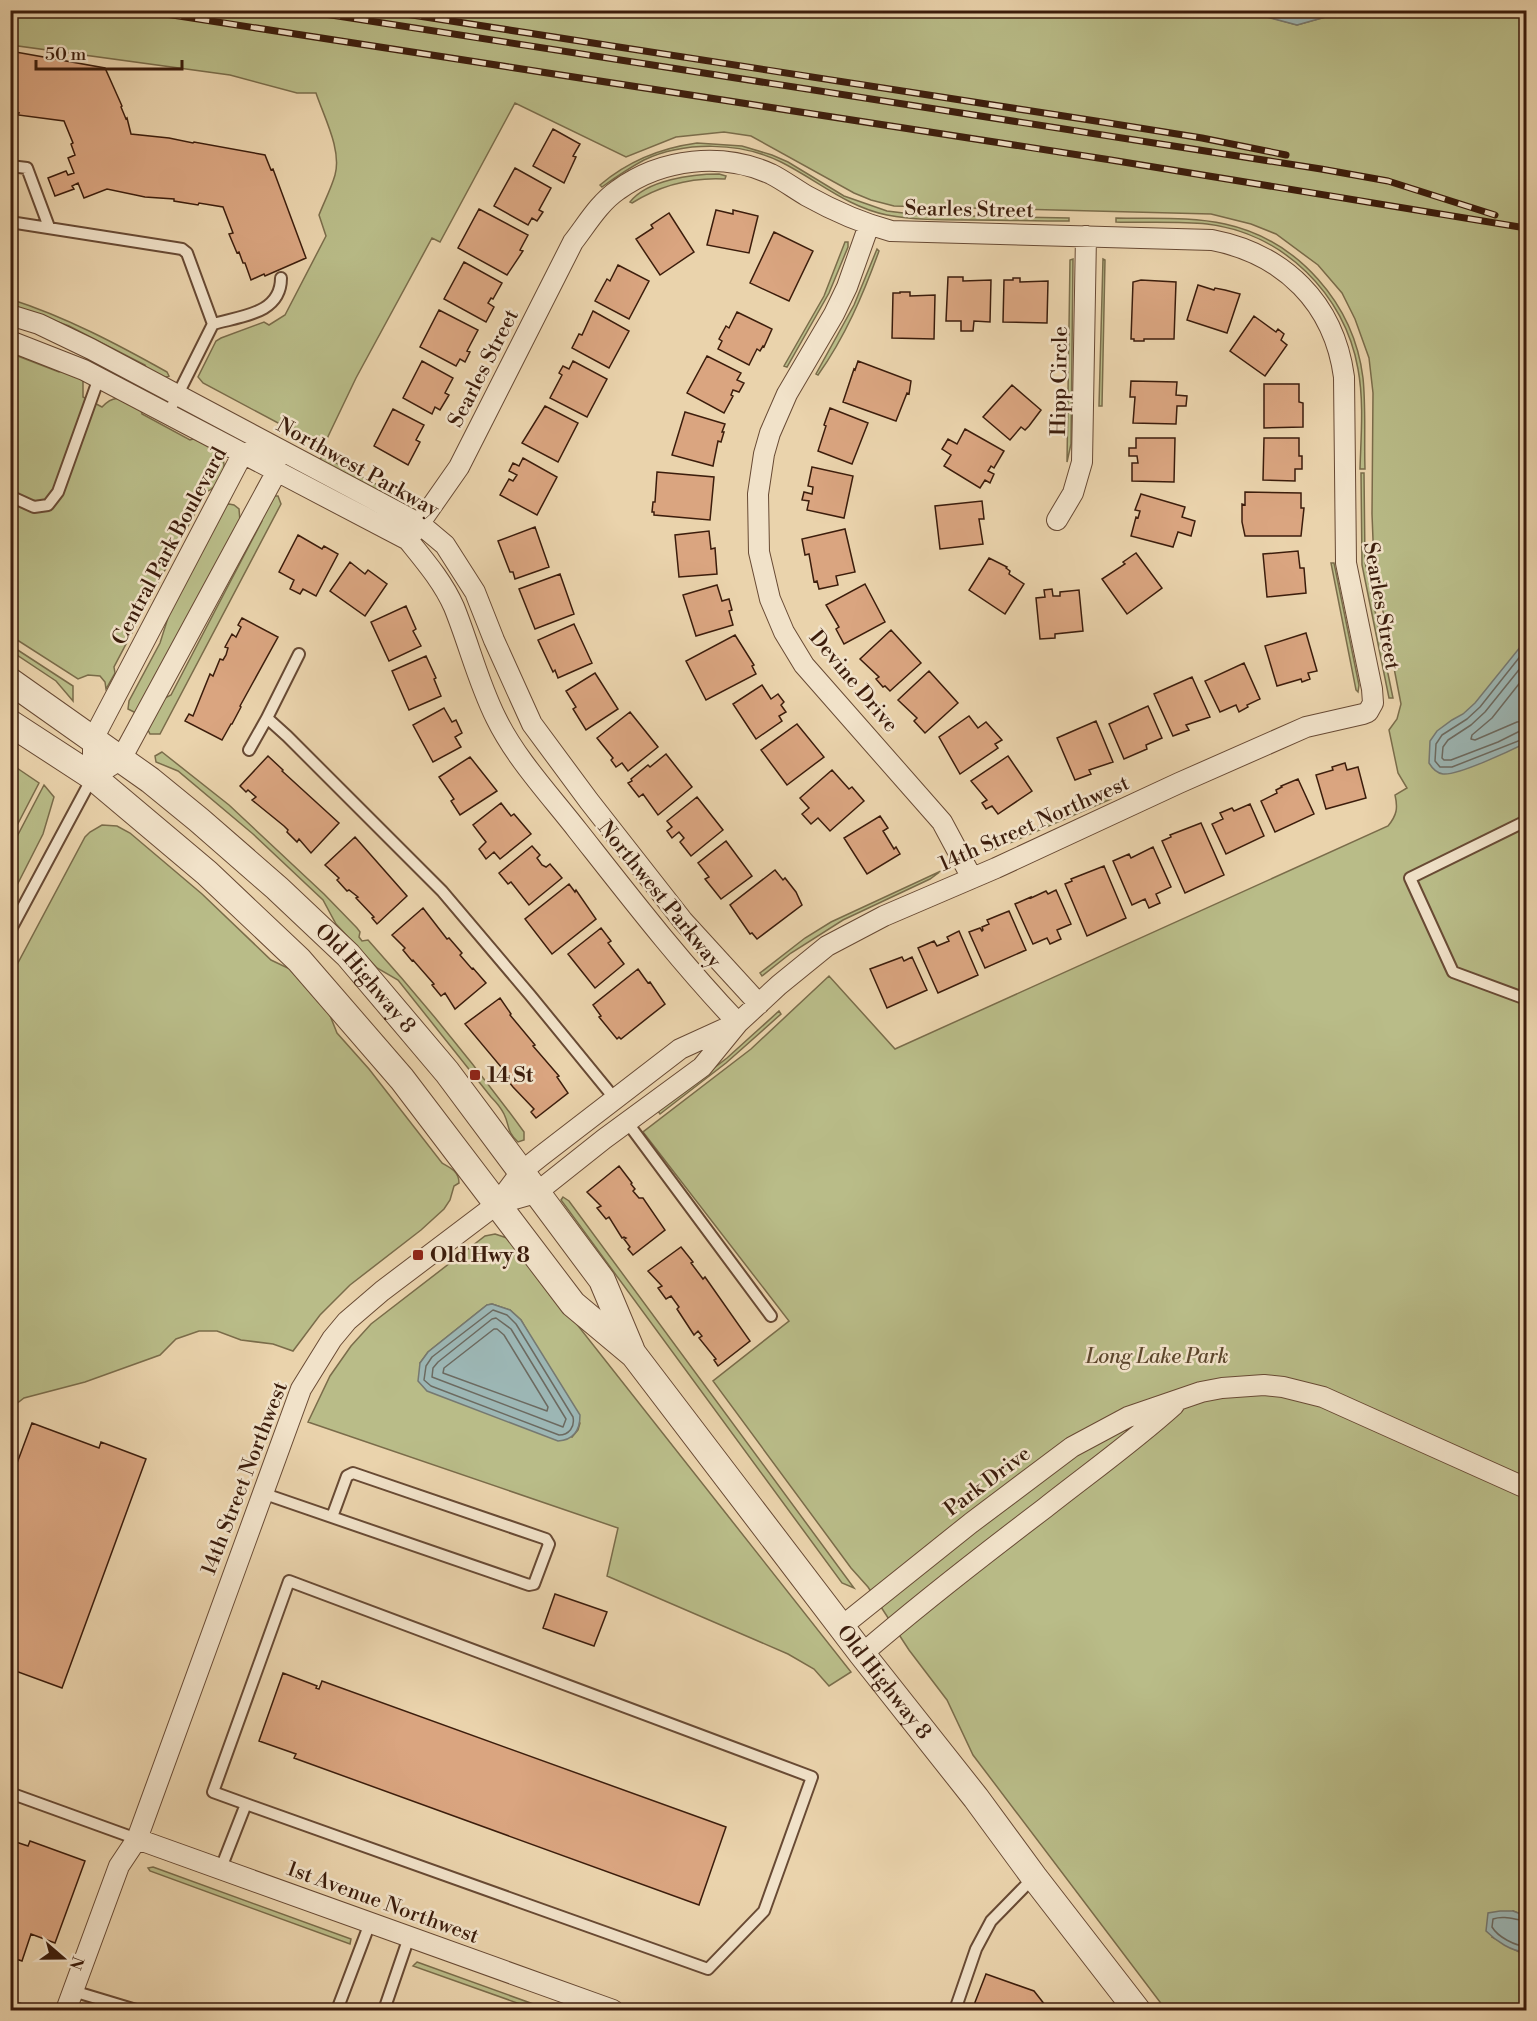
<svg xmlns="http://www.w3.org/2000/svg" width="1537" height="2021" font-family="'Libre Bodoni',serif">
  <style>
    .green { fill: #b9bc88; stroke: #7a6c4a; stroke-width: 1.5; fill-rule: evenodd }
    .water { fill: #9cb6b4; stroke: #767971; stroke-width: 1.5 }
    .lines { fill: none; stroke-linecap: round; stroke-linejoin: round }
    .shore { stroke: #6c6a60; stroke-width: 1.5 }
    .building { fill: #daa580; stroke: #3c1d0c; stroke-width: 1.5 }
    .service-casing { stroke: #684a34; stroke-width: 14 }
    .minor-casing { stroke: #684a34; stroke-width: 22 }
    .tertiary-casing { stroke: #684a34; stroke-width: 28 }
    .service { stroke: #f1e2c9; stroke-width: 10 }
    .minor { stroke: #f1e2c9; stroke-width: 20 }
    .tertiary { stroke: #f1e2c9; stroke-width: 26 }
    .rail-casing { stroke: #3c1d0c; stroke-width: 7 }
    .rail { stroke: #f1e2c9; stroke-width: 4.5; stroke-dasharray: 14; stroke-linecap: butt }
    .poi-dot { fill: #8f2418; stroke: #f1e2c9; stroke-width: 2 }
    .labels { text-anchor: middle; stroke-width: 5; stroke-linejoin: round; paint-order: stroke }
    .street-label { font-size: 21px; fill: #3c1d0c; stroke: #f1e2c9 }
    .poi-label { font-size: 21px; font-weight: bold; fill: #3c1d0c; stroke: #f1e2c9; text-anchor: start }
    .park-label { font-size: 21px; font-style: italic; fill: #5b452b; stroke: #f1e2c9 }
  </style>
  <rect width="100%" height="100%" fill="#ead3ac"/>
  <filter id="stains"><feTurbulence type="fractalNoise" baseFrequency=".00333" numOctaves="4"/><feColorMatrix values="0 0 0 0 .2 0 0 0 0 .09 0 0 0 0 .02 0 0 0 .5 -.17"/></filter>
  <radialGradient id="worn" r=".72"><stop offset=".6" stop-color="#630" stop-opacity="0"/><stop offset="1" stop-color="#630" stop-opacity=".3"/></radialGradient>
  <path class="green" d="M11,10H1244L1297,25L1347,11H1526V1916L1513,1911L1492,1937L1519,1952H1526V2010H1166L973,1755L947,1700L909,1650L868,1587L851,1568L713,1381L789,1321L643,1132L751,1049L829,976L895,1049L1388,826C1397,815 1398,808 1395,795L1407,788L1398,773L1389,730L1397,719L1401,704L1374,565L1372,514L1373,393L1369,358L1355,319L1342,293L1318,265L1276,234L1251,224L1211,214L894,206L871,200L854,193L751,136L724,132L676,137L626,157L515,103L440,242L432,238L356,378L323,447L203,383L198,377L216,341L221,338L264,322L269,325L285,315L326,236L319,215C324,202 331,189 335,175C342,150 324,117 316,93H297L230,75L11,45Z
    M697,143L742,146L772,155L788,162L844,196L887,211L920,215L1069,218V221C1035,221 1002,220 968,220C941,220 913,220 887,215C847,207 817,180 781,162C741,142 685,141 644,160C629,168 616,177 602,187L600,185C628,161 661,148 697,143Z
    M719,174L726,176L725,179C690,177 661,185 632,203L630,202C647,180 692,174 719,174Z
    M1116,218C1151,219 1190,216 1225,224C1298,240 1354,304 1363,378C1366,408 1364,439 1365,469H1360C1361,436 1364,401 1358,369C1345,294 1283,233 1207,224C1177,221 1146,223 1116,222Z
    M845,242H848V247L829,293L787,367L784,366L824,296Z
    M877,249L879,251C863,295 845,337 818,375L816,374L854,305Z
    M1073,259L1071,444L1067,462L1070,260Z
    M1103,259L1105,260L1102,406H1099Z
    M10,299C66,317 117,344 167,372L169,376L164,378L147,369L145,365L69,326L11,305Z
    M10,353L59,372L66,370L83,379V397L102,407C116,392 123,400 140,406L142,414L190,440L196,438C213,448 233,455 220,478C216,485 214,489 206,492L114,667L115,673L106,689L105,682L100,676L88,675L78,679L11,636Z
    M323,456L404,499L402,507L319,460Z
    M1361,473H1364L1365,562L1393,698H1389L1362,565Z
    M270,496H278L281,504L160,734H150L147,728L163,699L171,695L262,521L261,517Z
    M229,504L234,505L239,509L240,521L136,713L128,709L129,701L160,643L173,602L225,505Z
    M1331,563H1334L1359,685L1358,692L1356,690Z
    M10,645L73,686V701L56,681L11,651Z
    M162,752L229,805L324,894L357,928L360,932L359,937L362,941L368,940C423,1001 475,1065 524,1132V1140L518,1142C506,1131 510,1126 504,1114C501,1108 496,1102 491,1097L398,980L377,968L336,924L323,900L253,834L178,771L156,762L155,756Z
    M11,764L39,783L11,837Z
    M44,785L54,797L43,834L11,897V848Z
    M1111,795V799L989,852L988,849Z
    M102,825L117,826L130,833L202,894L271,960L290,969L329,1013L337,1033L369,1069L442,1163C451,1168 459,1172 459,1183L454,1186L450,1200L444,1209L421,1230L350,1285L320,1315L293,1351L273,1344L241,1340L217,1331H199L176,1339L160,1355L85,1382L24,1398L11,1408V976L85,837L90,832Z
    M941,871L930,879L843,920L791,953L762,976L760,973L805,938L831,922Z
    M779,1011L781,1014L726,1063L660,1114L658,1111L727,1058Z
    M563,1197L569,1201L854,1588L842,1583L561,1200Z
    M495,1234L507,1238L512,1242L851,1672L829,1686L814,1669L788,1654L607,1576L618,1528L308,1422L330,1376L351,1346L371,1324L485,1236ZM492,1304L510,1310L521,1320L580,1423L578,1430L572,1437L420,1363L428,1352L487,1305Z
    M153,1867L351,1939L350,1944L150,1871L148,1868Z
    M417,1962L550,2010H537L413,1966Z"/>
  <path class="water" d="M1244,11L1347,10V11L1297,25Z
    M1526,642V743C1512,750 1457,776 1443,774C1436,773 1432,768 1429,763L1430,741L1437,731L1452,720L1463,714L1475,703L1521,646Z
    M492,1304L510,1310L521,1320L580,1415C580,1430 574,1440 558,1441L427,1391L418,1381L420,1363L428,1352L487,1305Z
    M1500,1911H1513L1526,1916V1952C1512,1952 1496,1941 1486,1931L1488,1913Z"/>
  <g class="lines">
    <path class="shore" d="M1526,649L1480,707L1467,719L1442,735L1436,744L1435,761L1440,767H1452L1526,738
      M1526,661L1485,712L1471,725L1448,740L1443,747L1442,758L1444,760H1451L1498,742L1520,731L1526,730
      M1526,675L1492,718L1472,735L1471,739L1475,740L1517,722L1526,721
      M493,1310L507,1315L516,1324L573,1417C575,1427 569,1435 559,1435L431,1386L424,1380L426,1366L432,1357Z
      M496,1318L511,1329L566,1419L563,1427L432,1377L433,1368L438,1362L492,1319Z
      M494,1329H497L504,1335L548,1407L547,1411L443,1373L444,1368Z
      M1526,1921C1515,1920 1505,1915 1493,1919L1492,1927C1498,1937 1515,1946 1526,1946"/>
  </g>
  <path class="building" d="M10,51L105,68L122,106L121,107L126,119L127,118L131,134L169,138L193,143L194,142L265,155L271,170L273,169L306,258L265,276L264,274L251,280L245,263H243L239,252L237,253L229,234L233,233L223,207L199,203L198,205L174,201V199L145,197L107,189L84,198L78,183L72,186L74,189L55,196L48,178L66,171L68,175L74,173L68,158L75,155L71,144L73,143L64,121L18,115L19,113L10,112Z
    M553,129L580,144L573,156L576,157L564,183L533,166Z
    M515,168L551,188L539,210L543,212L537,221L532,218L528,225L494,206Z
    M479,209L528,235L520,250L523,251L507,275L458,248Z
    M716,210L733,214V210L758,216L749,253L707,245Z
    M669,213L694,252L660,275L636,239L653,228L651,225Z
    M774,232L813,251L789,301L750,283Z
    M464,262L502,283L493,299L491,298L488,303L494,307L486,322L444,299Z
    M618,265L649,281L629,319L595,301L607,279L610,281Z
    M948,277H963V281L991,280L990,322L974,321L973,331H961V321H946Z
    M1013,278H1020V282L1048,281L1047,323L1003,322L1004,280H1013Z
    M1141,280L1176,282L1174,339H1144V341H1134V339H1131L1133,282Z
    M1198,285L1214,290L1215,288L1225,290L1240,294L1227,333L1187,320Z
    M900,292H910V296L935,295L934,339L892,338L893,293H900Z
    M439,310L478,330L467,351L470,352L465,362L460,359L456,366L420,347Z
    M593,311L629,331L609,368L572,348L579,334L582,335Z
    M737,312L772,329L764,347L763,346L760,351L757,349L749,365L718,349L722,341L719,339L726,326L729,328Z
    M1254,316L1276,332L1278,329L1284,334L1281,340L1287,345L1265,376L1230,351Z
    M707,356L741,373L737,380L744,383L739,392L733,390L731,395L733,396L724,413L687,393Z
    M422,361L453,378L445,393L449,395L440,410L435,407L432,414L403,398Z
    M573,361L607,379L587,417L550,398L562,375L559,373L563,366L569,369Z
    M858,361L911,381L909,394L907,393L896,421L843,402L854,369L855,370Z
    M1131,381L1177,382L1176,395L1187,396L1186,406H1177L1176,424L1133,423L1135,397H1130Z
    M1264,384H1299V402L1303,403V427L1264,428Z
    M1012,385L1041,410L1029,426L1025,430L1021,427L1010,440L983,417Z
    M545,406L578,423L558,462L522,443Z
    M830,408L868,423L852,464L818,451L826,426L824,425Z
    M393,409L424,425L416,440L420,442L408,465L374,446Z
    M685,412L725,424L722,432H724L721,442L718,441L713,466L672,455Z
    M965,429L1004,451L994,468L991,466L988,471L994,474L990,483L985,480L980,488L944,466L951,455L942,449L948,439L957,444Z
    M1136,438H1175L1174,482L1132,481V463H1138L1137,456H1129V448H1136Z
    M1264,438H1299V456H1302V469H1295V481L1263,480Z
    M523,458L557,477L537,515L500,495L509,479L513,481L517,475L509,471L513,463L519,466Z
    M812,467L853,476L844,518L807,510L809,501L802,500L804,492L812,494L813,487L808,486Z
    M657,472L714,477L710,520L654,515V512H652L653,502H655Z
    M1245,492L1301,493V508H1304L1301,536H1245L1242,522V504L1245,505Z
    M1141,494L1185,507L1182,517L1195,521L1191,536L1178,532L1173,547L1131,536L1136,517L1138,518L1140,511L1135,510Z
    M982,501L984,519H979L983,544L940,549L935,506Z
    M535,527L549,567L515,579L513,572H510L498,541Z
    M845,529L855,572L836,576L838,585L819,589L817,581L814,582L809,554L805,555L802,539Z
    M709,531L711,549L715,548L717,574L679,577L675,535Z
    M298,535L322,549L324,546L338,554L316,596L303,589L300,594L290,589L294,580L279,572Z
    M1298,551L1300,568H1304L1306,593L1267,597L1263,554Z
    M1136,553L1162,588L1127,614L1102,579L1125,564L1123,562Z
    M989,558L1007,567L1006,568L1010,571L1009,574L1024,584L1005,614L969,590Z
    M350,562L365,574L368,570L387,584L365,616L330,591Z
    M560,574L574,614L535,629L519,589Z
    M865,584L885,622L844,644L836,629L839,627L826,605Z
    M717,585L722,601L729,599L732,610L729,611L733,625L696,636L683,595Z
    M1052,589L1053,596H1060V592L1079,590L1083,631L1055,634V638L1040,639L1036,598L1045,597L1044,590Z
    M406,606L416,629L413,631L421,646L389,661L371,622Z
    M242,618L278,637L240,706L241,707L232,724H231L222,740L185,721L189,714L193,716L210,674L213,676L220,659L223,660L226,655L228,648L225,647L232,634L236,637L241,627L238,625Z
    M574,624L592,663L558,678L555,670L553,672L538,640Z
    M891,630L921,663L890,691L885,686L883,687L876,679L879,677L860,659Z
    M1306,633L1317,671L1308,673L1310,679L1302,682L1301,679L1277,686L1265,646Z
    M735,635L754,665L752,666L756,674L706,700L686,661Z
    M426,656L436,678L434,679L441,696L409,710L392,671Z
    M1244,663L1260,699L1247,705L1248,707L1239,712L1236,705L1220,712L1205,681Z
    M929,671L958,703L925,733L914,721L917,718L898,700Z
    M595,673L618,709L586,730L573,709L576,707L566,691Z
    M1192,677L1210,717L1186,725L1189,730L1173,736L1154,694Z
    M762,685L771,699L778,694L784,702L781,705L786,712L779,716L782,721L756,739L733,704Z
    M1148,706L1162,738L1146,745L1147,749L1124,759L1109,724Z
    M444,708L452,722L456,720L462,733L455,737L461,747L433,762L413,725Z
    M630,712L658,747L628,771L622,763L616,767L611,760L613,758L597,738Z
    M969,716L978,728L986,722L1002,740L995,744L998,748L960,774L939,737Z
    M1096,721L1113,762L1089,770L1091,774L1075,780L1057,738Z
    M797,724L824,757L787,785L761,750Z
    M666,754L692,787L658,815L643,794L639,797L628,783L632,781L631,779L648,765L650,767Z
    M268,756L283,770L282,771L339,823L311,853L299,839L297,842L287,832L288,830L284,826L252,800L256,797L248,790L246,792L240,786Z
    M1008,756L1032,791L998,814L992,806L986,809L982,803L987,800L971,781Z
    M470,757L497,791L460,815L451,801L454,799L439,777Z
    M1345,763L1347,770L1358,767L1366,798L1326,809L1316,775L1333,770L1332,767Z
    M832,770L849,789L852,787L864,801L830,831L818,818L811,824L802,814L809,808L800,798Z
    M1298,779L1314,814L1275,832L1261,801L1277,793L1276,790L1282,787L1281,786Z
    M697,797L723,830L691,856L680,842L684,838L679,832L672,838L667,831L672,827L667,821Z
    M501,803L511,816L514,814L531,834L500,859L494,852L486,859L479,849L486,842L473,825Z
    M1250,804L1264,836L1226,854L1212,824L1223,819L1220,813L1232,808L1234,811Z
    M880,816L888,828L883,831L894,849L896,847L900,854L867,874L844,838Z
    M1201,823L1224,875L1185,893L1162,841L1171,837L1170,835Z
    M355,837L407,896L377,924L372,918L374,917L356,898L358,897L349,890L347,891L337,880L339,878L325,865Z
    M726,841L752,876L721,899L705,879L709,877L698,863Z
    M532,846L540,855L537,858L542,865L546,867L550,864L562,878L529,905L511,882L508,884L499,873Z
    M1153,847L1171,887L1156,894L1160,903L1149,908L1145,899L1132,905L1113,861L1129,854L1131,858Z
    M1104,866L1126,918L1087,936L1065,884L1072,881L1071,879Z
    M775,870L783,880L785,878L796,892L802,905L757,939L752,933L750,934L730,905Z
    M569,884L575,892L576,890L596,919L552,954L525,919Z
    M1056,890L1071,924L1057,930L1061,939L1050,944L1047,938L1033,944L1015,904L1031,897V898L1046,891L1048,894Z
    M423,908L447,939L449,938L462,953L460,955L472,969L473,968L486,983L455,1009L445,993L441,996L432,985L434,984L413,960L412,961L403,950L405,948L392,935Z
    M1009,911L1026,950L985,968L969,932L980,928L982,931L983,930L982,927L989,924L987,920Z
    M601,928L611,941L608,943L624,964L595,988L568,954Z
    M959,931L978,975L938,993L918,948L934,941L937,946L949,941L947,937Z
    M902,957L904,961L912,957L927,990L887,1008L870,969Z
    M638,969L648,983L650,982L665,1004L621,1039L619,1037L617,1039L599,1017L601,1016L593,1005Z
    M500,998L511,1014L510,1015L535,1045L533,1046L559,1076L557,1077L568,1093L536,1118L531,1112L534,1109L513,1087L504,1076L507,1074L465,1024Z
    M619,1166L632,1183L631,1184L635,1189L633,1191L639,1198H643L665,1230L633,1255L628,1249L630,1247L624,1239L626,1238L624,1237L622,1238L609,1217L606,1219L597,1208L601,1206L587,1192Z
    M681,1247L693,1262L691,1263L703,1279L705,1277L750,1341L718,1366L714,1360L716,1359L699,1338L702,1336L698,1331L694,1335L677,1309L679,1307L671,1296L666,1299L658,1288L662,1286L648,1271Z
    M32,1423L99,1448L101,1442L146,1459L62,1688L10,1669V1482Z
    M555,1594L607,1612L594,1646L543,1628Z
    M283,1673L317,1686L316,1688L319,1689L322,1681L726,1827L699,1905L294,1758L296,1754L259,1741Z
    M10,1840L28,1846L30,1841L85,1861L55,1943L31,1934L22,1961L10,1957Z
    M986,1974L1034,1991L1049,2010H972Z"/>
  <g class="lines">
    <defs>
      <path id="service" d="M10,166L27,168L49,227
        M10,222L176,248L182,249L187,253L213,324L168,414
        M213,324C241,316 281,314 281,278
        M10,496L34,507L48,505L58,492L100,375
        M299,654L267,718L287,736L442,891L530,995L615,1099
        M249,750L267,718
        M1526,821L1410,878L1453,972L1526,999
        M10,931L92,778
        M627,1122L771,1316
        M262,1493L529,1585L534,1584L549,1544L546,1539L353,1473L347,1476L332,1517
        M10,1793L137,1839
        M221,1868L246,1804L213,1792L289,1581L812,1777L764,1911L708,1969L246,1804
        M73,1991L136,2010
        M10,2007L21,2010
        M337,2010L370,1923
        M384,2010L409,1937
        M955,2010L976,1949L991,1921L1034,1877"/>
      <path id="minor" d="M869,225L847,287L834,314L787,394L770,433L764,454L758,494L759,552L770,599L784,632L804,665L942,822L972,878
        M10,315L39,324L91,349L420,524L445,545L475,592L494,640L532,724L589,801L683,921L759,1004
        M10,341L84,370L408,540C425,561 443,582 454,607C469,644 478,682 496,718C516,759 550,795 578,831C630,897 680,962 738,1023
        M270,446L277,471L121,759L93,777V739L243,453Z
        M1057,520L1073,493L1082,462L1086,236
        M408,540L459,467L573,242C587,224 599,203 618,190C662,158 722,152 771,174C783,180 795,189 807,196C834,211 861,223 891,231L1212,240C1284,254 1334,303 1344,377L1346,563L1372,689L1373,703L1368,712L1363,714L1306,727L1179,783L996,868L884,916L827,946L779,985L738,1023L702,1067L604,1139L536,1193L497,1204
        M841,1627L971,1523L1072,1447L1128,1417L1201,1392L1222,1388L1264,1385L1283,1387L1323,1397L1526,1488
        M862,1654C921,1603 983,1555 1045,1508C1088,1474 1133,1442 1174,1405
        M137,1839L613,2010
        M66,2010L119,1866L137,1839L301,1389L332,1339L347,1321L382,1291L497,1204L521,1172L541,1156L680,1049L735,1024"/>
      <g id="tertiary">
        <path id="s1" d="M10,681L150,780L199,820L277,888L348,955L447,1072L602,1280L631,1349"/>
        <path id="s2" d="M10,723L93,777L207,873L299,960L402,1079L573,1304L634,1355L862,1654L976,1798L1034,1877L1137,2010"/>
      </g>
    </defs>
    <use href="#service" class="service-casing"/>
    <use href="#minor" class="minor-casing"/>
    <use href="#tertiary" class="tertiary-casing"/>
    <use href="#service" class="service"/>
    <use href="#minor" class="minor"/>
    <use href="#tertiary" class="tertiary"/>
    <defs>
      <path id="rail" d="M140,10L1111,160L1526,228
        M299,10L1321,169L1388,181L1495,215
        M380,10L1096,121L1202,138L1286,155"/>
    </defs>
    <use href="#rail" class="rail-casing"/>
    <use href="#rail" class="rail"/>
  </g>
  <g class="poi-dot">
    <rect x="469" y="1069" width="12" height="12" rx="3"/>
    <rect x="412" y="1249" width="12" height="12" rx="3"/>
  </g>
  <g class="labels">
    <g class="street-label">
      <text transform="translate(969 209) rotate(1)" y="7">Searles Street</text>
      <text transform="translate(483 368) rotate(-63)" y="7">Searles Street</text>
      <text transform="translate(1059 381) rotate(-89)" y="7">Hipp Circle</text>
      <text transform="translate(358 467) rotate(29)" y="7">Northwest Parkway</text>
      <text transform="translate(169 546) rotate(-62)" y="7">Central Park Boulevard</text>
      <text transform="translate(1382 606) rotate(80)" y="7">Searles Street</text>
      <text transform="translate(854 681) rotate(50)" y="7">Devine Drive</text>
      <text transform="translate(1034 823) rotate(-24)" y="7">14th Street Northwest</text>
      <text transform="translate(660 894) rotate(51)" y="7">Northwest Parkway</text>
      <text dy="7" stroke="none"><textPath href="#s1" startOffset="465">Old Highway 8</textPath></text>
      <text transform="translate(244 1478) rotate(-69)" y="7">14th Street Northwest</text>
      <text transform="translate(987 1481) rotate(-37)" y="7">Park Drive</text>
      <text dy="7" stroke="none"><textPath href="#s2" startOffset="1306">Old Highway 8</textPath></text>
      <text transform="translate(383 1902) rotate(20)" y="7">1st Avenue Northwest</text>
    </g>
    <g class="poi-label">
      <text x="487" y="1082">14 St</text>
      <text x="430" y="1262">Old Hwy 8</text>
    </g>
    <g class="park-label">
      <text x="1157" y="1363">Long Lake Park</text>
    </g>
  </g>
  <rect width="1537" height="2021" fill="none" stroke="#ead3ac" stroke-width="36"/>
  <rect x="12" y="12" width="1513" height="1997" fill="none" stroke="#3c1d0c" stroke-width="3"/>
  <rect x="18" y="18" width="1501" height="1985" fill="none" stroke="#3c1d0c" stroke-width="1.5"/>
  <g transform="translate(63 1958) rotate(110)" stroke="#f1e2c9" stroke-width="4.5" paint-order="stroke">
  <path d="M0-4.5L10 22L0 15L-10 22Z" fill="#3c1d0c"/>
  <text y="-9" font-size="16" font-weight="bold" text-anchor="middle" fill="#3c1d0c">N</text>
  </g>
  <path d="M36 60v9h146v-9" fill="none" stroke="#3c1d0c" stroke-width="3"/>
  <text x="45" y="60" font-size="18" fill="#3c1d0c" stroke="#f1e2c9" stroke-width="4.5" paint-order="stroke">50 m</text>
  <rect width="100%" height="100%" filter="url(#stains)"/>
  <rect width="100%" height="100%" fill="url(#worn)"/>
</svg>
